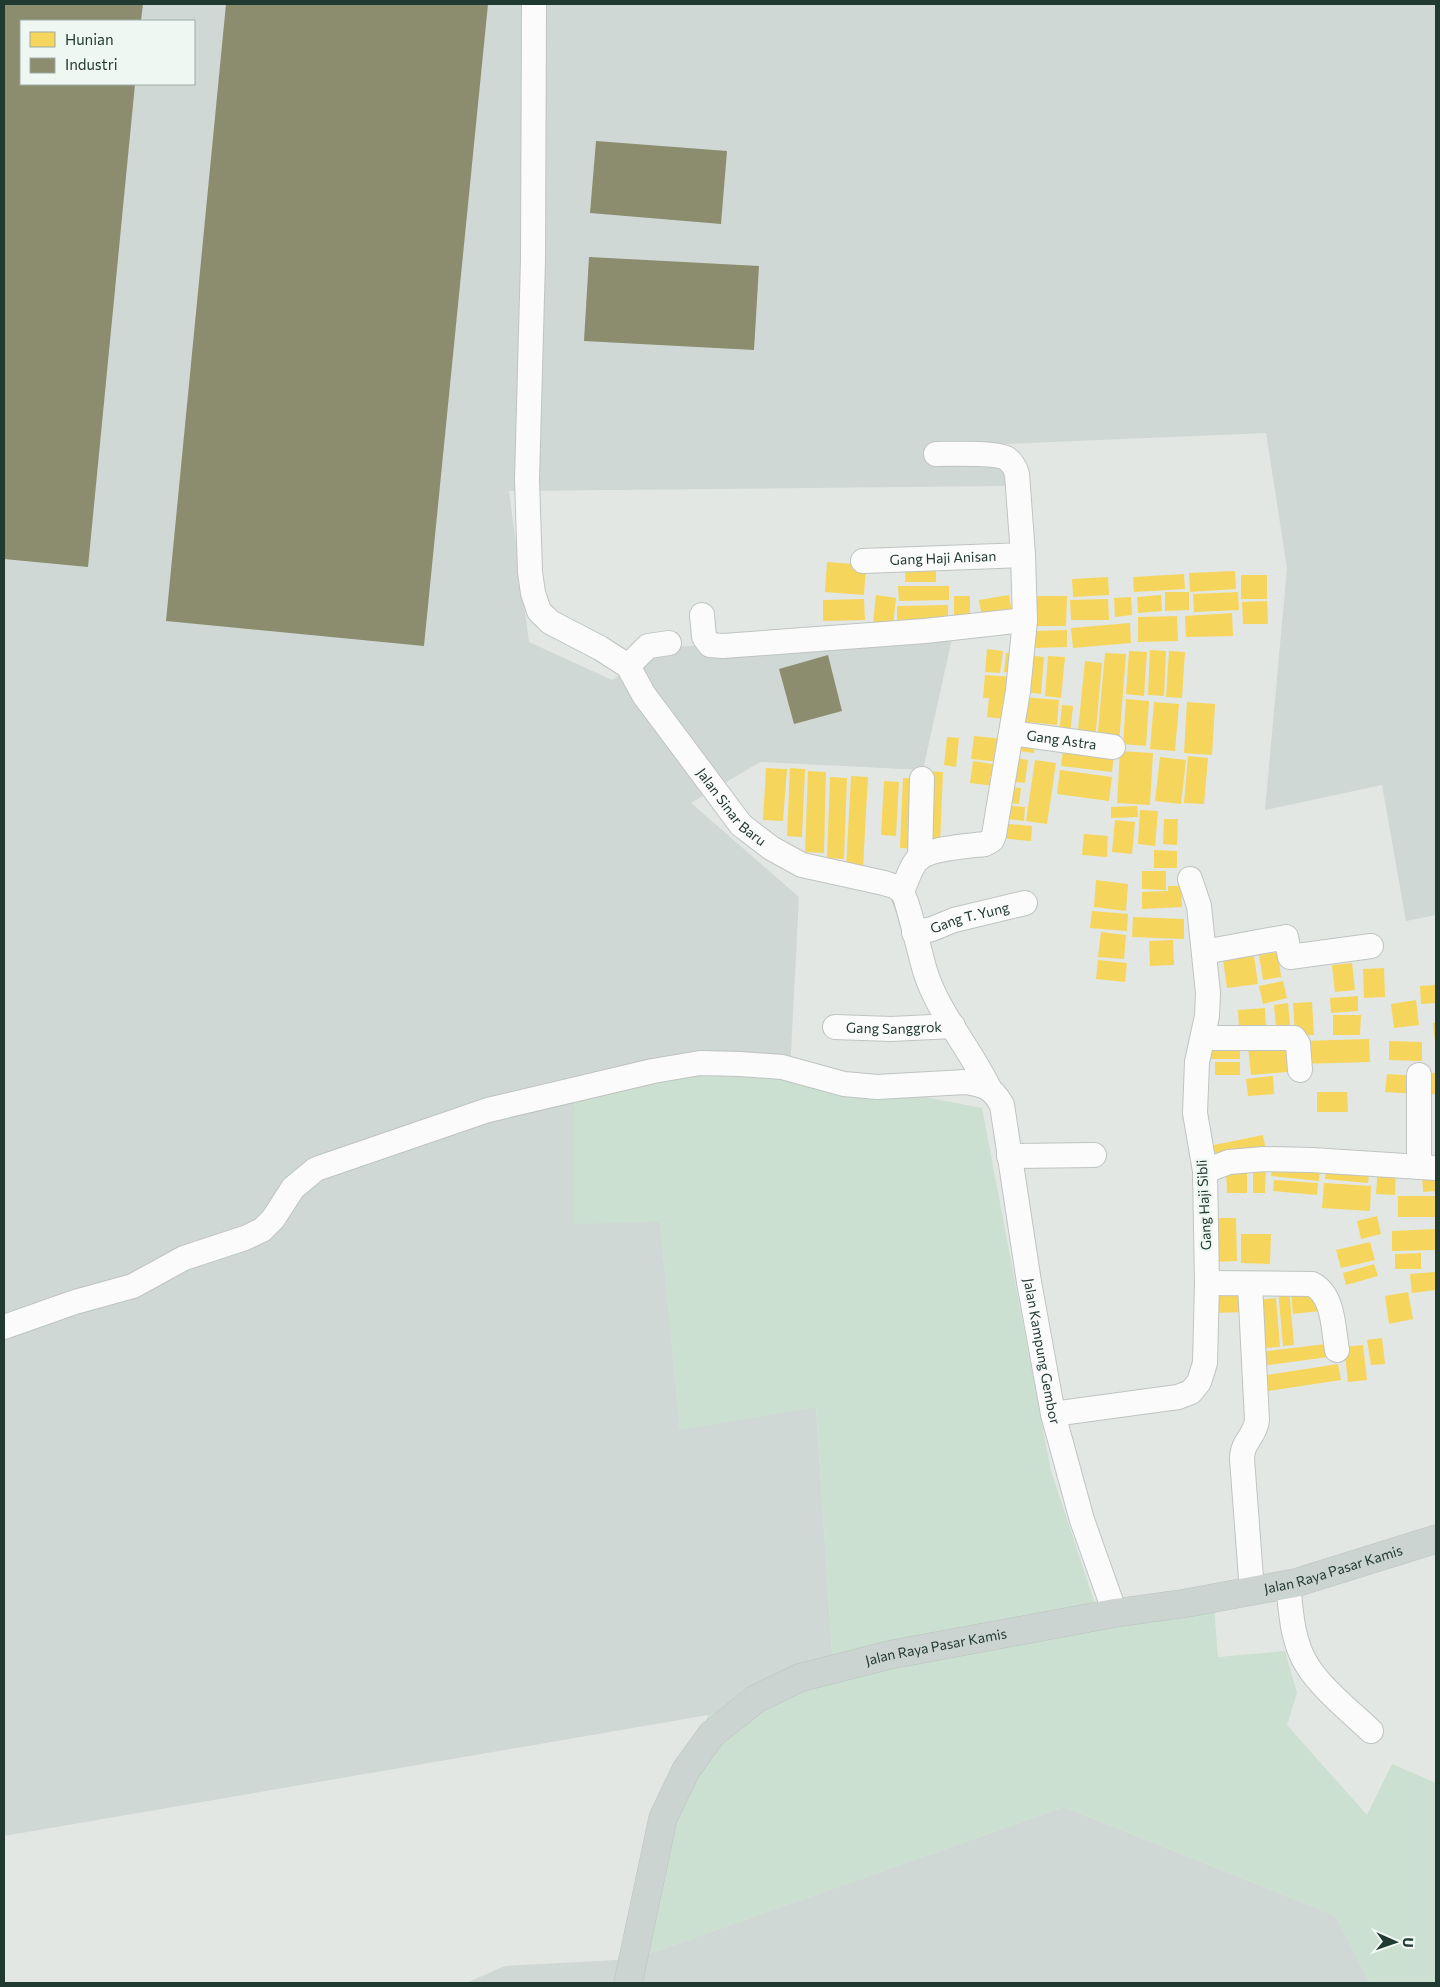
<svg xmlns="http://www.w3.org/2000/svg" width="1440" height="1987" font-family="Commissioner,sans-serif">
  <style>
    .built { fill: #cfd8d4; fill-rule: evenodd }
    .green { fill: #cbe0d0 }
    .homes { fill: #f6d55c }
    .industry { fill: #8c8c6e }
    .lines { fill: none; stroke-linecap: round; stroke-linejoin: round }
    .minor-casing { stroke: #bfc4c1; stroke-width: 26 }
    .major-casing { stroke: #bbc3c1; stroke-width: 29 }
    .minor { stroke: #fbfbfb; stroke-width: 24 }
    .major { stroke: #ccd4d1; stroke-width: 28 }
    .labels { text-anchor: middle; stroke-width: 5; stroke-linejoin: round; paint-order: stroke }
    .street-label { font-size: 14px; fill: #203931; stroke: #eff7f2 }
  </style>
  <rect width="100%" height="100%" fill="#e2e7e4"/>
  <path class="built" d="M4,4H1436V915L1406,921L1382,785L1265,810L1287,568L1266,433L1006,444L1007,486L509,491L529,642L612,680L668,647L953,634L923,770L760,762L691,803L799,897L790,1071L660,1221L680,1429L816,1407L834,1682L708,1715L4,1836ZM21,21H194V84H21Z
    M1064,1807L1336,1916L1370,1983H466L505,1966L634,1959Z"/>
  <path class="green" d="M675,1068L790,1071L982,1108L1051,1471L1101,1622L1214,1607L1218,1657L1285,1651L1297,1693L1287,1725L1367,1815L1392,1764L1436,1783V1983H1370L1336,1916L1064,1807L634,1959L708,1715L834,1682L816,1407L680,1430L660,1222L574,1224V1095Z"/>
  <path class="homes" d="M827,562L866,565L864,595L825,592Z
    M906,563L936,564V582H905Z
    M1235,571L1236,589L1190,592L1189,573Z
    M1184,574L1185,589L1134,592L1133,577Z
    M1241,575H1267V599H1241Z
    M1108,577L1109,595L1073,597L1072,579Z
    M898,586H949V600L899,601Z
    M1165,592H1189V610L1165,611Z
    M1238,592L1239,610L1194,612L1193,594Z
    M876,595L896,598L893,626L873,624Z
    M1009,595L1013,617L983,622L979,600Z
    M1161,595L1162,611L1138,613L1137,597Z
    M954,596H970V622H954Z
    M1037,596H1067L1066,626H1037Z
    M1131,597L1132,615L1115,617L1114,598Z
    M864,599L865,620L823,621V600Z
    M1108,599L1109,620H1071L1070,600Z
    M1267,601L1268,624H1243L1242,602Z
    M948,605V622L897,623V606Z
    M1232,613L1233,636L1186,637L1185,616Z
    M1177,616L1178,641L1138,642V617Z
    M1130,623L1131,643L1073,648L1071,628Z
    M1067,630V647L1034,648L1033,631Z
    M987,649L1003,651L1000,673L985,672Z
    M1150,650L1166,651L1164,696L1148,695Z
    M1129,651L1147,652L1144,696L1126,694Z
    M1169,651L1185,652L1182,698L1166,697Z
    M1006,653L1020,654L1018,673L1004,672Z
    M1105,653L1126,654L1119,744L1097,742Z
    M1026,655L1044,657L1041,694L1023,692Z
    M1048,656L1065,657L1061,698L1045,696Z
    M1085,661L1102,663L1095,741L1077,740Z
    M985,675L1015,677L1012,720L987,717L989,698H983Z
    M1021,697L1059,700L1057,725L1018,721Z
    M1126,699L1149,701L1146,746L1123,744Z
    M1154,702L1179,704L1175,751L1150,749Z
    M1187,702L1215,704L1212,755L1184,753Z
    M1062,705L1073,706L1070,736L1059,735Z
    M974,736L1003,739L1000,762L971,759Z
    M947,737L959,738L956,767L944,765Z
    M1012,739L1035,742L1034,753L1011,750Z
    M1064,743L1115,748L1112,772L1061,766Z
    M1120,751L1153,753L1150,805L1117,803Z
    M1188,756L1208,758L1204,804L1184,803Z
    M1009,757L1028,760L1025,783L1006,781Z
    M1160,757L1186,760L1181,804L1155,801Z
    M1035,760L1056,763L1047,824L1026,821Z
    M973,761L998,765L996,786L970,783Z
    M766,768L787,769L783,821L763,820Z
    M790,768L805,769L802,837L787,836Z
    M1060,770L1112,777L1109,801L1057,794Z
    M808,771L826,772L824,853L805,852Z
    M924,771L943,772L940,844L921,843Z
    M851,776L868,777L863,868L846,867Z
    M830,777L847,778L844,859L827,858Z
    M903,778L921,779L918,849L900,848Z
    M884,781L899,782L896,836L881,835Z
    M1004,786L1021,788L1019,804L1002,802Z
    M1001,805L1025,807L1024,821L1000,818Z
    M1137,806L1138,817L1111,818V807Z
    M1140,810L1158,811L1155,846L1138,844Z
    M1164,819H1178L1177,845L1163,844Z
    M1115,820L1135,822L1132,854L1112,852Z
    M999,823L1032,826L1031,841L998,838Z
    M1084,834L1108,836L1107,857L1082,855Z
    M1154,850L1177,851V868H1154Z
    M1142,871H1166V890L1142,889Z
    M1096,880L1128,884L1126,911L1094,907Z
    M1168,886H1181L1182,907L1142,909V892L1168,891Z
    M1092,911L1128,914L1127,931L1090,928Z
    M1133,917L1184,919V939L1132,937Z
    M1101,932L1126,935L1124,959L1098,957Z
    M1173,940L1174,965L1150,966L1149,941Z
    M1278,952L1281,977L1263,980L1259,955Z
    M1254,956L1258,984L1227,988L1223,960Z
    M1098,960L1127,963L1125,982L1096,979Z
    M1352,963L1355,990L1335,992L1332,965Z
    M1384,968L1385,997L1364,998L1363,969Z
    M1283,981L1287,998L1263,1004L1259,986Z
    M1436,985V1003L1421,1004L1420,986Z
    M1358,996V1011L1331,1013L1330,998Z
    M1416,1000L1419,1025L1394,1028L1391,1004Z
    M1312,1002L1314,1035L1295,1036L1293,1003Z
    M1288,1003L1291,1035L1277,1037L1274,1005Z
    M1265,1008L1266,1025L1239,1027L1238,1010Z
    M1333,1015H1361L1360,1035H1333Z
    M1433,1023H1436V1041L1435,1042Z
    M1369,1039L1370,1062L1301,1064L1300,1041Z
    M1389,1041L1422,1042V1061L1389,1060Z
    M1240,1043V1059H1210L1209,1044Z
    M1295,1043L1298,1071L1251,1075L1248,1047Z
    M1215,1062H1240V1075H1215Z
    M1425,1073H1436V1094H1426Z
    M1387,1074L1418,1076L1417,1094L1385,1092Z
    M1273,1076L1274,1094L1248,1096L1246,1079Z
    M1317,1092H1347L1348,1112H1317Z
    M1263,1135L1266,1151L1212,1162L1209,1146Z
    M1273,1160L1320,1166L1319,1181L1271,1176Z
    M1327,1163L1370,1167L1368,1183L1325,1179Z
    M1253,1164H1266L1265,1193H1253Z
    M1378,1166L1396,1167L1395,1195L1376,1194Z
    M1226,1169H1247V1193H1227Z
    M1422,1173H1436V1191L1423,1192Z
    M1274,1180L1318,1183L1317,1195L1273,1191Z
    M1324,1183L1371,1186L1370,1211L1322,1208Z
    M1398,1196H1436V1217H1398Z
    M1377,1216L1381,1234L1361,1239L1357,1221Z
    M1214,1218H1236L1237,1261L1215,1262Z
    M1436,1229V1250L1392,1251V1231Z
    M1241,1234H1271L1270,1264L1241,1263Z
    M1370,1242L1375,1260L1341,1268L1336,1250Z
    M1421,1253V1269H1395V1254Z
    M1374,1264L1378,1276L1346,1285L1343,1273Z
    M1435,1272L1436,1290L1412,1293L1410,1274Z
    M1289,1288L1294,1345L1283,1346L1278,1289Z
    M1317,1288L1319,1311L1293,1314L1291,1291Z
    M1408,1292L1413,1319L1389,1324L1385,1296Z
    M1209,1294H1246V1312L1210,1313Z
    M1276,1298L1280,1347L1262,1348L1257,1300Z
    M1382,1338L1385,1364L1371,1365L1367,1340Z
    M1334,1343L1336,1356L1261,1366L1259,1352Z
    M1363,1345L1367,1380L1348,1382L1344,1347Z
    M1338,1364L1341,1380L1262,1392L1260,1376Z"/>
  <path class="industry" d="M4,4H143L141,21H21V84H135L88,567L4,559Z
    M226,4H488L424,646L166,621Z
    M596,141L727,151L721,224L590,213Z
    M589,257L759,266L754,350L584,341Z
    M828,655L842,711L794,724L779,669Z"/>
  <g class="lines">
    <defs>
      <g id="minor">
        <path id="s1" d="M534,4L533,260L527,479L530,572L533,593L539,611L550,622L600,648L628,666L644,695L741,825L771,848L802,865L884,883C890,885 897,886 901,891C907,896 921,958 925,971C938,1013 970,1048 989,1088"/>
        <path id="s2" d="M863,561L1023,555"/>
        <path d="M702,615L704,637L710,645L723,646L925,631L1025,620"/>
        <path d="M628,666L648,646L669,643"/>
        <path id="s3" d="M1011,733L1113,747"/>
        <path d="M920,858L922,779"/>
        <path d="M902,891C907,881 910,868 917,860C929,848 968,846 985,844L992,840L994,835L1018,691L1025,620L1023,555L1017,474C1015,467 1012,462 1006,458C994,452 952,454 936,454"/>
        <path id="s4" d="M914,933L932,929L954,920L1025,903"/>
        <path d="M1204,952L1286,937L1290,957L1371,946"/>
        <path id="s5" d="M835,1027L891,1029L953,1026"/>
        <path d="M1203,1038H1294L1298,1044L1300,1070"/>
        <path d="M1009,1156L1094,1155"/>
        <path d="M1419,1167V1075"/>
        <path d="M1205,1171L1229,1162L1264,1159L1312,1160L1436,1168"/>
        <path d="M1207,1283L1312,1284C1334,1295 1333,1328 1337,1350"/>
        <path d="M1250,1284L1257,1420C1255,1437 1242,1441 1242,1459L1252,1591"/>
        <path id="s6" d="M4,1327L75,1302L133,1286L184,1258L245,1238L262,1230L273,1219L293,1188L316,1169L488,1110L653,1071L700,1063L740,1064L782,1067L844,1084L877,1087L965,1082C984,1085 992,1087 1002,1105L1029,1282L1053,1414L1082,1520L1115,1613"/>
        <path d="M1053,1414L1178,1397L1191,1392L1199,1382L1205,1363L1207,1283L1205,1171L1195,1113L1197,1062L1207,1016L1208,993L1199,906L1190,879"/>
        <path d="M1288,1584C1291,1612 1292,1641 1307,1665C1320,1687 1352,1713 1371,1731"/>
      </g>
      <g id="major">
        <path id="s7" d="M628,1983L663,1818L686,1770L712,1734L756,1699L799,1678L889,1655L1115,1613L1187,1603L1295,1583L1436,1539"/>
      </g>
    </defs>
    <use href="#minor" class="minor-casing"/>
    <use href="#major" class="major-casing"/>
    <use href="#minor" class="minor"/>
    <use href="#major" class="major"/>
  </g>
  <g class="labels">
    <g class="street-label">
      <text dy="5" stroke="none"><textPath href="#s2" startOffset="80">Gang Haji Anisan</textPath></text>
      <text dy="5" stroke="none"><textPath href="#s3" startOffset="51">Gang Astra</textPath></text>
      <text dy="5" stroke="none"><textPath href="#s1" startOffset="889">Jalan Sinar Baru</textPath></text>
      <text dy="5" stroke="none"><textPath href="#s4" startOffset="58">Gang T. Yung</textPath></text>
      <text dy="5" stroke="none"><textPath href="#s5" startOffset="59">Gang Sanggrok</textPath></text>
      <text transform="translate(1204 1205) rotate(-93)" y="5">Gang Haji Sibli</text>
      <text dy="5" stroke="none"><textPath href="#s6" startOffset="1321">Jalan Kampung Gembor</textPath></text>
      <text dy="5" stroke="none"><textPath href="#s7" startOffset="916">Jalan Raya Pasar Kamis</textPath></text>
      <text dy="5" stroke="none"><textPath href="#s7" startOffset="511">Jalan Raya Pasar Kamis</textPath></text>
    </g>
  </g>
  <rect width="1440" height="1987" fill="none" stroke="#203931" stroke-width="10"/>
  <rect x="20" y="20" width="175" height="65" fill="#eff7f2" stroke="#9caba5"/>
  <rect x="30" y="32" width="25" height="15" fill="#f6d55c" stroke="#9caba5"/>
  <text x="65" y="45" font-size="15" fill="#203931">Hunian</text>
  <rect x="30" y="58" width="25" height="15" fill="#8c8c6e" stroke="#9caba5"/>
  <text x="65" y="70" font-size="15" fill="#203931">Industri</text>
  <g transform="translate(1395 1942) rotate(92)" stroke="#eff7f2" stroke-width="4" paint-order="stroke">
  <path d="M0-4L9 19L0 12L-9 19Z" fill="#203931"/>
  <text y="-8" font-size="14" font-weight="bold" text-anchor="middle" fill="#203931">U</text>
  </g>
</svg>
